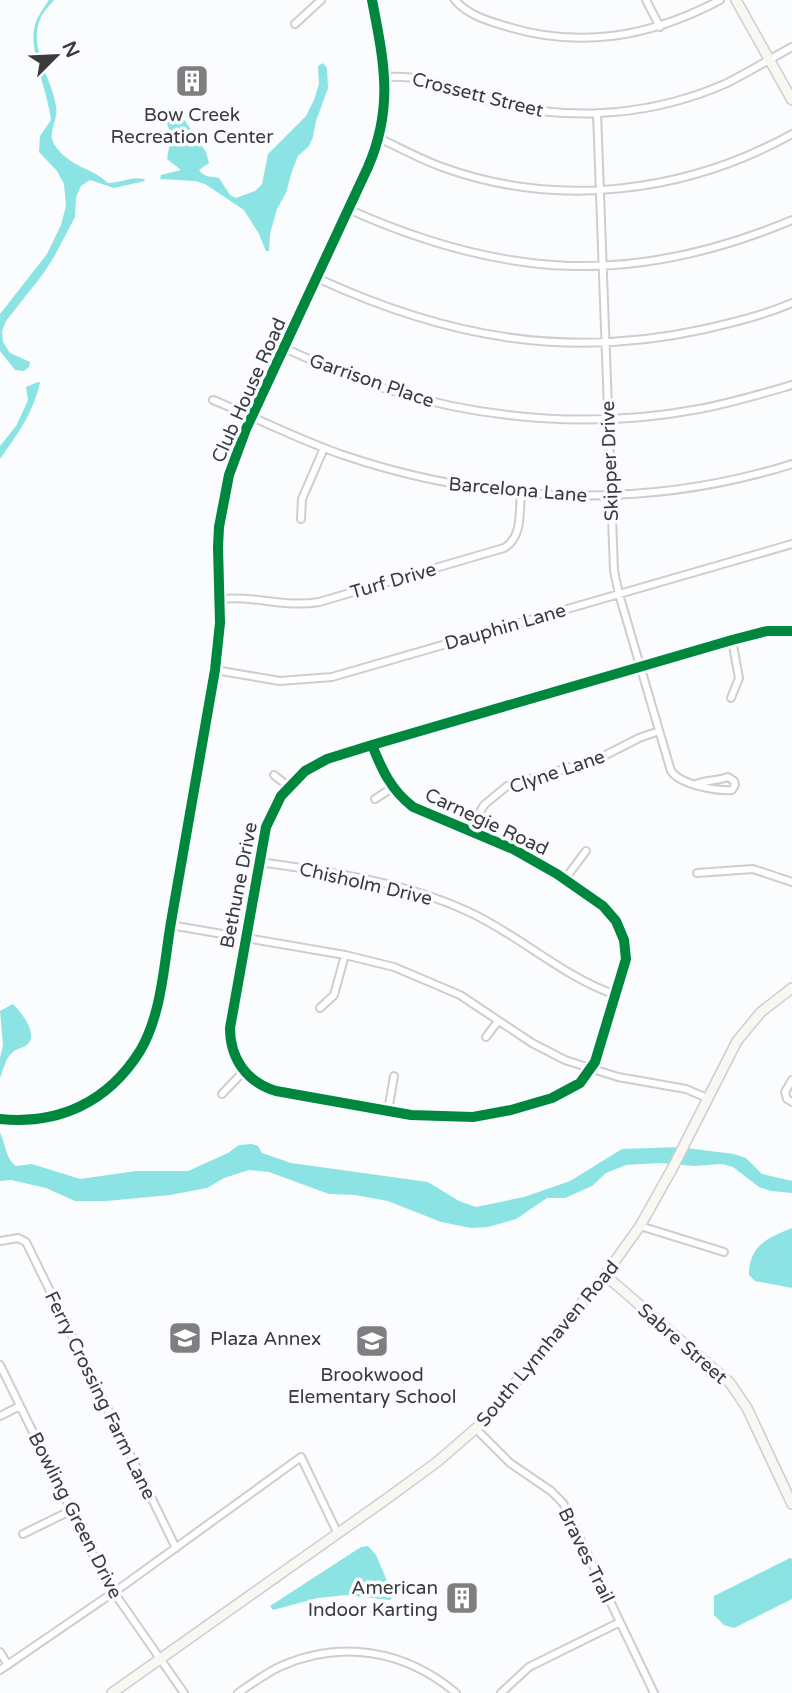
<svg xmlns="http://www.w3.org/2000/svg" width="792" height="1693" font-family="'Varela Round',sans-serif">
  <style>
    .water { fill: #8ce3e4 }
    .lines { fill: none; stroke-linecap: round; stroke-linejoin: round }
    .street-casing { stroke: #ceced0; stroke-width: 10 }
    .secondary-casing { stroke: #ceced0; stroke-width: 12 }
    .street { stroke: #feffff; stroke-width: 6 }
    .secondary { stroke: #f8f7f2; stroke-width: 9 }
    .cycleway-casing { stroke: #fafbff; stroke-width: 15 }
    .cycleway { stroke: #00873e; stroke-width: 10 }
    .labels { text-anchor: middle; stroke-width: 7; stroke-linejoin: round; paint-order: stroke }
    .street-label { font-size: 19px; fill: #3b3b3e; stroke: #fafbff }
    .poi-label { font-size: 19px; fill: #3b3b3e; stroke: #fafbff }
  </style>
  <rect width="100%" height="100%" fill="#fbfcfe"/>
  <path class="water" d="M49,0H54C50,5 44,11 41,17C27,47 52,78 56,106C59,122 45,133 56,147C72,168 91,167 108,183C120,183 132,176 144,179L145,181L114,188L90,180L81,186L76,197L75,217L54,257L43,274L6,321L2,331L3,342L10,353L30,362L29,367L24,371L15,370L0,351V314L47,254L61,225L66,206L64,184L57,171L39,152L40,136L51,120C48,93 30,53 34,29C36,18 43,9 49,0Z
    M323,63L327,68L328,88L316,121L313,137L309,146L298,156L292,171L286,193L277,209L270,234L269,251H266L259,234L244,210L205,184L195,181L160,179L161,175L181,170L167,159C172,130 173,139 162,112L164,108L179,112L206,152L209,163L199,170C204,178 211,176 219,178L230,195L236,198L255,191L262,184L268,154L306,116L314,100L319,84L318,66Z
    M38,382H40C34,412 17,435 0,459V446L16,426L24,409L28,400L26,387Z
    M13,1004C21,1012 38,1033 28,1044C24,1048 17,1048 13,1052C6,1057 3,1070 0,1078V1058L3,1045L0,1011Z
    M0,1133C6,1144 5,1158 16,1166L32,1164L80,1179L136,1171H188L228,1153L239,1145L252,1144L258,1146L262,1153L291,1163L428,1182L459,1201L476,1207L524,1197L570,1181L622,1149L678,1147L734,1154L746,1158L762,1174L792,1181V1193L771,1191L759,1187L733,1167L722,1164L694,1166L660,1163L626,1165L606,1173L592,1186L565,1198H547L516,1219L488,1227L471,1228L441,1222L388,1201L355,1195L329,1194L269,1172L249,1170L224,1178L207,1188L170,1195L106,1201H75L46,1188L11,1180L0,1181Z
    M792,1228V1288L755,1281L749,1275C749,1245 768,1238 792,1228Z
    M368,1546L376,1555L393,1595L390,1600L346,1595L318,1598L273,1610L270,1606L361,1547Z
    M790,1558L792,1559V1599L734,1628L724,1625L714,1615V1596Z"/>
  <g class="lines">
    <defs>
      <path id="street" d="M455,0C467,14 485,20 502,25C579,50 650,37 720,0
        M646,0L660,27
        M295,24L321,0
        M386,77C434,74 454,93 498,103C574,122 655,115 727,83C749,72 770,59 792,47
        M597,113L614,571L619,594L671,771C681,785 716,791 732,790L735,785L734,781L728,777C717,781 707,780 696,784
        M379,138C400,148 420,159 442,167C557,209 686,193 792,134
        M348,209C504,279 633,287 792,220
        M317,278C445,337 566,360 705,329C735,322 764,315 792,303
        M284,348C320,364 356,380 393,391C491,421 599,428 699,409C731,403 761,394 792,385
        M213,400C257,418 301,441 346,456C489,504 647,510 792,464
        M301,519L302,499L324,448
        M220,599C254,595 285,608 319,602L504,548C523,537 519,512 521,493
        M215,670L280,681L332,677L792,544
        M731,698L739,678L732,640
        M372,745C382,770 391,790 413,807L513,849L557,874L603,906L616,921L624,940L626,959L595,1062L580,1083L552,1098L511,1110L473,1117L411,1115L276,1091C246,1082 230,1058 230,1028L266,827L281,796L305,771L327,759L372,745L732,640L767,631H792
        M274,775L288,786
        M375,799L392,788
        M470,830L484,805L507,786L598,759L639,738L659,731
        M259,862C329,872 402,881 467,911C520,935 561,976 616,995
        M697,873L753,869L792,882
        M565,879L586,851
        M170,925L345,955L394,967L460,995L532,1043L565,1060L618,1077L686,1089L707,1098
        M320,1008L334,995L345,955
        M486,1037L498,1021
        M792,1080L785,1092L787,1099L792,1102
        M222,1094L244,1071
        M388,1111L394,1076
        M0,1119C59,1125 108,1102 140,1051C162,1014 164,963 171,922C186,838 200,754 215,670L220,623L218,547L219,527L229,475L246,429L368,167C394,107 384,62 372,0
        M640,1226L724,1252
        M0,1241L18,1238L26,1242L176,1548
        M0,1365L106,1581L184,1693
        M0,1416L20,1406
        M476,1429L510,1463L551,1491L563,1503L654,1693
        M23,1534L72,1510
        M0,1652L8,1665
        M0,1670L127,1583L301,1457L338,1534
        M238,1693C251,1684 265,1674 279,1667C341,1639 405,1650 456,1693
        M501,1693L529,1667L620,1622"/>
      <path id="secondary" d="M736,0L792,100
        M605,1275L730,1383L747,1408L792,1504
        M112,1693L385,1500L437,1462L481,1424L605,1275L640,1226L672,1169L737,1041L761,1012L792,988"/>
    </defs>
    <use href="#street" class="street-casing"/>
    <use href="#secondary" class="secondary-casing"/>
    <use href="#street" class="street"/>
    <use href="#secondary" class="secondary"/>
    <defs>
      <path id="cycleway" d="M372,745C382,770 391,790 413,807L513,849L557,874L603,906L616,921L624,940L626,959L595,1062L580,1083L552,1098L511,1110L473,1117L411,1115L276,1091C246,1082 230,1058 230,1028L266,827L281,796L305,771L327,759L372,745L732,640L767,631H792
        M0,1119C59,1125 108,1102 140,1051C162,1014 164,963 171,922C186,838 200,754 215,670L220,623L218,547L219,527L229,475L246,429L368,167C394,107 384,62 372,0"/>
    </defs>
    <use href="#cycleway" class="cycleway-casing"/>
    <use href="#cycleway" class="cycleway"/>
  </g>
  <defs>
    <symbol id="building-square" viewBox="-11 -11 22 22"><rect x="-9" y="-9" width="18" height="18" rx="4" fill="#7e7f81" stroke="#fafbff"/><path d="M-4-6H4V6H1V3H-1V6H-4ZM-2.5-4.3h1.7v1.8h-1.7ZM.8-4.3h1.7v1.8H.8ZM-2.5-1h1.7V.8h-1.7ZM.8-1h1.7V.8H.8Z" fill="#fff"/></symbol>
    <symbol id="school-square" viewBox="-11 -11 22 22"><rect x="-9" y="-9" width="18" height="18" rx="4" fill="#7e7f81" stroke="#fafbff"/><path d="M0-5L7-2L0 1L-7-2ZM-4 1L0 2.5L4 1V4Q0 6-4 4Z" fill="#fff"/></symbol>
  </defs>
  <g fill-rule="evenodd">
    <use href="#building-square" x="173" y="62" width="38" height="38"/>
    <use href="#school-square" x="166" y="1319" width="38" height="38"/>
    <use href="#school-square" x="353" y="1322" width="38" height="38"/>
    <use href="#building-square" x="443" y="1579" width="38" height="38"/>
  </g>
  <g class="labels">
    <g class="street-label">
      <text transform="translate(478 94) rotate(14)" y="7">Crossett Street</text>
      <text transform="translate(372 380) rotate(19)" y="7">Garrison Place</text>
      <text transform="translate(248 390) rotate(-66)" y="7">Club House Road</text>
      <text transform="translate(609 461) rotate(-92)" y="7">Skipper Drive</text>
      <text transform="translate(518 489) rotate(5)" y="7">Barcelona Lane</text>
      <text transform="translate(393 580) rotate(-16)" y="7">Turf Drive</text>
      <text transform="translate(505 626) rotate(-16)" y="7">Dauphin Lane</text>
      <text transform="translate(557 771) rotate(-19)" y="7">Clyne Lane</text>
      <text transform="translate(487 821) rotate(25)" y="7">Carnegie Road</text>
      <text transform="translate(366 883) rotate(13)" y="7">Chisholm Drive</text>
      <text transform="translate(238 885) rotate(-79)" y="7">Bethune Drive</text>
      <text transform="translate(547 1343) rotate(-50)" y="7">South Lynnhaven Road</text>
      <text transform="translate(683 1343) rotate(41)" y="7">Sabre Street</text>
      <text transform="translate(101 1395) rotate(64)" y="7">Ferry Crossing Farm Lane</text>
      <text transform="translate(76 1515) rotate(63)" y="7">Bowling Green Drive</text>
      <text transform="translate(587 1555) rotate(64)" y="7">Braves Trail</text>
    </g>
    <g class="poi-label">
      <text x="192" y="121">Bow Creek<tspan x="192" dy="22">Recreation Center</tspan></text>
      <text x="210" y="1345" text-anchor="start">Plaza Annex</text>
      <text x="372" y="1381">Brookwood<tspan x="372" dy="22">Elementary School</tspan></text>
      <text x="438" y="1594" text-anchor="end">American<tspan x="438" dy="22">Indoor Karting</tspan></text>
    </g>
  </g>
  <g transform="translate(56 56) rotate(66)" stroke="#fafbff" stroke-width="5" paint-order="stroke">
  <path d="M0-5L12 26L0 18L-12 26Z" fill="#3b3b3e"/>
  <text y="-10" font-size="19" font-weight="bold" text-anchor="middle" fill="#3b3b3e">N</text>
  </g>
</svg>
